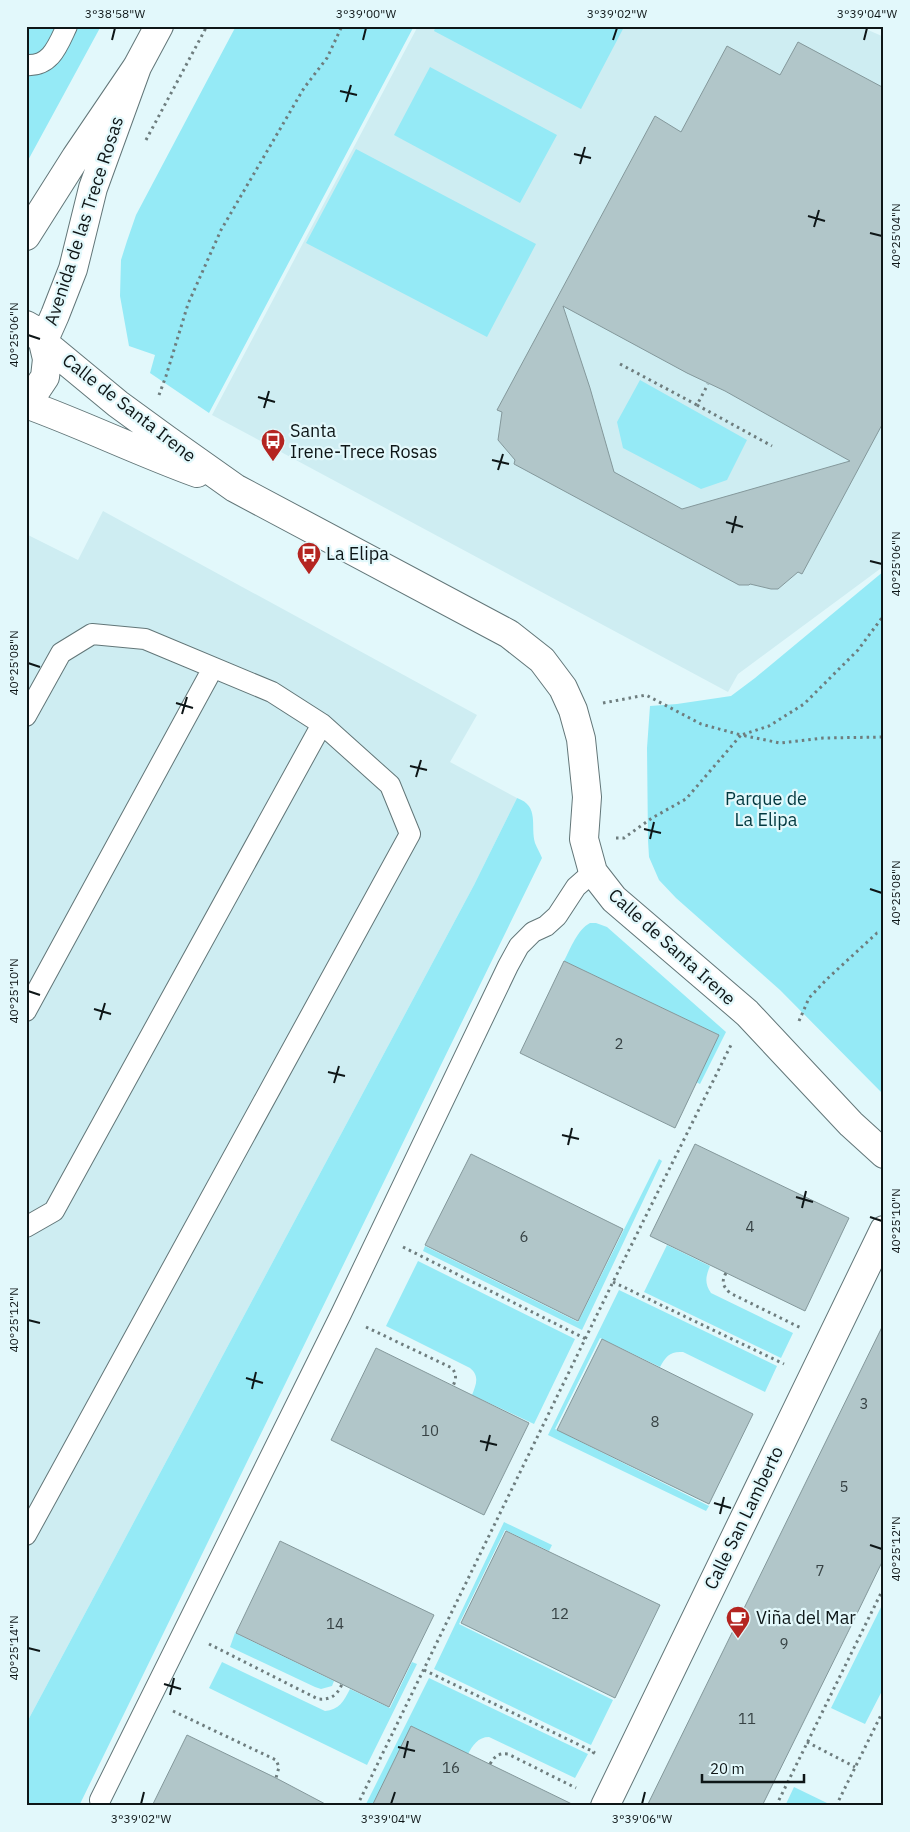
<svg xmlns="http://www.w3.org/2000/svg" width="910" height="1832" font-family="'IBM Plex Sans',sans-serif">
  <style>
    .built { fill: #ceedf2 }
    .green { fill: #95eaf6 }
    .building { fill: #b1c6c9; stroke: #84989b; fill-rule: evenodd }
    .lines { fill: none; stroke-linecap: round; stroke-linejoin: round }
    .lane-casing { stroke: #627678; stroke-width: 22 }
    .street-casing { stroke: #627678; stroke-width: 30 }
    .secondary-casing { stroke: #627678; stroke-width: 30 }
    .path { stroke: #6e7d7e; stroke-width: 3; stroke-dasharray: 2.5 4; stroke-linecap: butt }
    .lane { stroke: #fff; stroke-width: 20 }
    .street { stroke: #fff; stroke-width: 28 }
    .secondary { stroke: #fff; stroke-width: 28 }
    .ticks { fill: none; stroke: #0e1617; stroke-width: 2 }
    .labels { text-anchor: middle; stroke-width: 4.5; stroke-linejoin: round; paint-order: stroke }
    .number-label { font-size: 15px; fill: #374244 }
    .street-label { font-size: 18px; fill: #0e1617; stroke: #e2f8fb }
    .poi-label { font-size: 18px; fill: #0e1617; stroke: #e2f8fb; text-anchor: start }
    .park-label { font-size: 18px; fill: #00373e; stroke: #e2f8fb }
    .neatline { fill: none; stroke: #0e1617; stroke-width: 2 }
    .ticks-label { font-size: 12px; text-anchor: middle; fill: #0e1617 }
  </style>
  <rect width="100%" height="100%" fill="#e2f8fb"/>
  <path class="built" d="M418,26H859L884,37V566L738,674L728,692L212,415Z
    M103,511L477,715L450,762L517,798L474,885L26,1724V534L78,560Z"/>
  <path class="green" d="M26,26H101L26,164Z
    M236,26H414L209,413L150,373L155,355L129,346L120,296L121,260L127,241L136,215Z
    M436,26H623L624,27L581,109L434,31Z
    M430,67L557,135L520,203L394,135Z
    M356,149L536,244L487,337L306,243Z
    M640,380L747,440L727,480L701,489L623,448L617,422Z
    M884,571V1095L780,990L676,898L659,880L649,857L648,840L647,748L650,706L677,704L731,696L755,678Z
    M517,798C540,806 530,826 535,843C537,848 540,853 542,858L79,1806H26V1724L474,885Z
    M590,923H596L607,927L726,1032L700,1084L696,1082L719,1035L564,961C571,948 577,930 590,923Z
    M659,1159L662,1161L582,1330L423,1251L425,1246L578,1322Z
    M667,1245L710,1266C706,1276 704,1283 711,1293L793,1333L781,1358L644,1292Z
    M418,1261L575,1339L534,1424L472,1395C476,1385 480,1376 470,1368L386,1326Z
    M619,1290L777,1366L765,1392L683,1352C670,1351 666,1356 660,1367L600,1338L555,1429L709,1506L706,1511L548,1435Z
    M504,1522L552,1545L549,1551L505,1530L459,1624L613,1700L591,1745L434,1669Z
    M884,1601V1687L865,1724L831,1708Z
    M235,1633L334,1681L332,1686L321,1689L315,1687L230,1647Z
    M222,1662L325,1711C339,1710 344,1701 350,1689L390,1708L412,1662L417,1664L367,1765L209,1688Z
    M429,1678L588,1754L575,1778L489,1737C478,1737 473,1745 468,1754L411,1726L372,1806H365Z
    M794,1787L827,1803L826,1806H785Z"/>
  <path class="building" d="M798,42L884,88V421L802,574L798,572L778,589H771L750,584L749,585H739L514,464L515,460L498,440L502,412L497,410L655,116L681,132L727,46L780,75ZM563,306L687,373L725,391L850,461L682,509L614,472L590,388Z
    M564,961L719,1035L675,1128L520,1053Z
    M695,1144L849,1218L805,1311L650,1236Z
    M471,1154L623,1229L578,1321L425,1245Z
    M884,1323V1558L849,1630L762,1806H647Z
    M602,1339L753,1414L709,1504L557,1430Z
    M376,1348L529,1423L484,1515L331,1440Z
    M506,1531L660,1605L615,1698L461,1623Z
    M280,1541L434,1615L389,1707L236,1633Z
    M411,1726L506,1772L576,1806H372Z
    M187,1735L276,1778L329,1806H152Z"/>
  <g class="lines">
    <defs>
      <path id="lane" d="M26,65C51,67 58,45 67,26
        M26,716L61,653L92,634L145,639L272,692L322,724L390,785L410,834L26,1535
        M26,1011L213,668
        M26,1227L54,1211L322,724
        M100,1800L341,1314L508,966L519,946L533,932L546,926L557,916L576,887L593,872"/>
      <path id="street" d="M605,1806L884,1230"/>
      <path id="secondary" d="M26,236L76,157L137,67L159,26
        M26,325L33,329L43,342L118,404L166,439L235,488L509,634L542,660L563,688L573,710L581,739L587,797L584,839L593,872L614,899L747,1013L851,1124L884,1154
        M26,399L35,392L45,377L47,359L43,342L55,315L73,269L93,188L137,67
        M26,404C84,425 139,452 197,473"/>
    </defs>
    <use href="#lane" class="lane-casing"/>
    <use href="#street" class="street-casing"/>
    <use href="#secondary" class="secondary-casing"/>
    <path class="path" d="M146,140L207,26
      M620,364L697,405L708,384
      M159,395L166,376L188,304L221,230L304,88L327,58L342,26
      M697,405L772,446
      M603,703L646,695L701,724L741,735L769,726L804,704L858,650L884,615
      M616,838H624L652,818L686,799L741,735L780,743L823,738L884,737
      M799,1021L809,998L827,979L877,933L884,932
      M403,1247L586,1339
      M726,1273C721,1282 723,1286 730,1293L801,1328
      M613,1282L784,1364
      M366,1327L452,1368C457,1375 456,1379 453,1386
      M209,1644L318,1699C330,1700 337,1696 342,1684
      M424,1670L594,1752L592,1755
      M173,1711L276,1760L279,1767L276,1778
      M807,1742L855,1767
      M490,1764C495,1756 498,1753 508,1754L576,1788
      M357,1806L613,1282L732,1043
      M776,1806L884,1587
      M836,1806L884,1709"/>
    <use href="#lane" class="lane"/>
    <use href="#street" class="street"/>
    <use href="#secondary" class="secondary"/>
  </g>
  <path class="ticks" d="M112,40L115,28M363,40L366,28M613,40L617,28M864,40L867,28M340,91L357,95M346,102L351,85M574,154L591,158M580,164L585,147M808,216L825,221M814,227L819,210M870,233L882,236M28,335L40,339M258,397L275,402M264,408L269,391M492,460L509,464M498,470L503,454M726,522L743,527M732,533L736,516M870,561L882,564M28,663L40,667M176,703L193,708M182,714L187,697M410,766L427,770M416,777L421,760M644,829L661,833M650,839L654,822M870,889L882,893M28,991L40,995M94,1009L111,1014M100,1020L105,1003M328,1072L345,1076M334,1083L339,1066M562,1135L579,1139M568,1145L572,1128M796,1197L813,1202M802,1208L806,1191M870,1217L882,1221M28,1320L40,1323M246,1378L263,1383M252,1389L256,1372M480,1441L497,1445M486,1451L490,1435M714,1503L731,1508M720,1514L724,1497M870,1545L882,1549M28,1648L40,1651M164,1684L181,1689M170,1695L174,1678M398,1747L415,1751M404,1758L408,1741M141,1804L144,1792M391,1804L395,1792M642,1804L645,1792"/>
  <defs>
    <symbol id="bus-pin" viewBox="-11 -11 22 30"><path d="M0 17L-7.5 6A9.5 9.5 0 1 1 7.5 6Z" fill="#b42521" stroke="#e2f8fb"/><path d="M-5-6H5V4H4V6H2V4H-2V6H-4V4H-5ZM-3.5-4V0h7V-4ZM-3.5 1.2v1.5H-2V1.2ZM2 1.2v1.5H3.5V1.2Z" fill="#fff"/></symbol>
    <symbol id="cafe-pin" viewBox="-11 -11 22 30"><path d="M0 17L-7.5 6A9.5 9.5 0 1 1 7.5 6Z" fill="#b42521" stroke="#e2f8fb"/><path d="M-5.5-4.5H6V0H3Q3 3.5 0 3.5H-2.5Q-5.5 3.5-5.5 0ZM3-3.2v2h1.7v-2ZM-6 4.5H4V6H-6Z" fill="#fff"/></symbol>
  </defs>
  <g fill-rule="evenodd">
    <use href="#bus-pin" x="259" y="427" width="28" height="38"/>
    <use href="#bus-pin" x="295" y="540" width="28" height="38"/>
    <use href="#cafe-pin" x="724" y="1604" width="28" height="38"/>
  </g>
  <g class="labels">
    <g class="number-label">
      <text x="619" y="1049">2</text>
      <text x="750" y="1232">4</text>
      <text x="524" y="1242">6</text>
      <text x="864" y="1409">3</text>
      <text x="655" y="1427">8</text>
      <text x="430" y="1436">10</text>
      <text x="844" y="1492">5</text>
      <text x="820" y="1576">7</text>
      <text x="560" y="1619">12</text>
      <text x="335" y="1629">14</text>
      <text x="784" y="1649">9</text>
      <text x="747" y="1724">11</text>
      <text x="451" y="1773">16</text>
    </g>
    <g class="street-label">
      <text transform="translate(84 221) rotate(-72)" y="6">Avenida de las Trece Rosas</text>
      <text transform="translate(129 408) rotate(38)" y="6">Calle de Santa Irene</text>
      <text transform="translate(672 947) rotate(42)" y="6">Calle de Santa Irene</text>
      <text transform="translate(744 1518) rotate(-64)" y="6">Calle San Lamberto</text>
    </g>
    <g class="poi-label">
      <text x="290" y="437">Santa<tspan x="290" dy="21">Irene-Trece Rosas</tspan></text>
      <text x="326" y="560">La Elipa</text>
      <text x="756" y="1624">Viña del Mar</text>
    </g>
    <g class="park-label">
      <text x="766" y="805">Parque de<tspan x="766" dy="21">La Elipa</tspan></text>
    </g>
  </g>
  <rect width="910" height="1832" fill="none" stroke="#e2f8fb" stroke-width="55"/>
  <path d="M702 1774v8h102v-8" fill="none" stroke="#0e1617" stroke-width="2.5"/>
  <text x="710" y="1774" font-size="15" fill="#0e1617" stroke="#e2f8fb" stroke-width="4" paint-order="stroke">20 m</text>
  <rect x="28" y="28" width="854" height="1776" class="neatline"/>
  <g class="ticks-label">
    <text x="115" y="18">3°38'58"W</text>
    <text x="366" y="18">3°39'00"W</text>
    <text x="617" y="18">3°39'02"W</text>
    <text x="867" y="18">3°39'04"W</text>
    <text transform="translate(896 236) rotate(-90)" y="4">40°25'04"N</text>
    <text transform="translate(14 335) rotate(-90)" y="4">40°25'06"N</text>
    <text transform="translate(896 564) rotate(-90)" y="4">40°25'06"N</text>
    <text transform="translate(14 663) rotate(-90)" y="4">40°25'08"N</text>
    <text transform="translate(896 893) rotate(-90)" y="4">40°25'08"N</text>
    <text transform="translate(14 991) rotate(-90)" y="4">40°25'10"N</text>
    <text transform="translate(896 1221) rotate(-90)" y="4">40°25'10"N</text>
    <text transform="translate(14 1320) rotate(-90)" y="4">40°25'12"N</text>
    <text transform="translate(896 1549) rotate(-90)" y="4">40°25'12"N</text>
    <text transform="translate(14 1648) rotate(-90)" y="4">40°25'14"N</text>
    <text x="141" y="1823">3°39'02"W</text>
    <text x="391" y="1823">3°39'04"W</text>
    <text x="642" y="1823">3°39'06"W</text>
  </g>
</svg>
